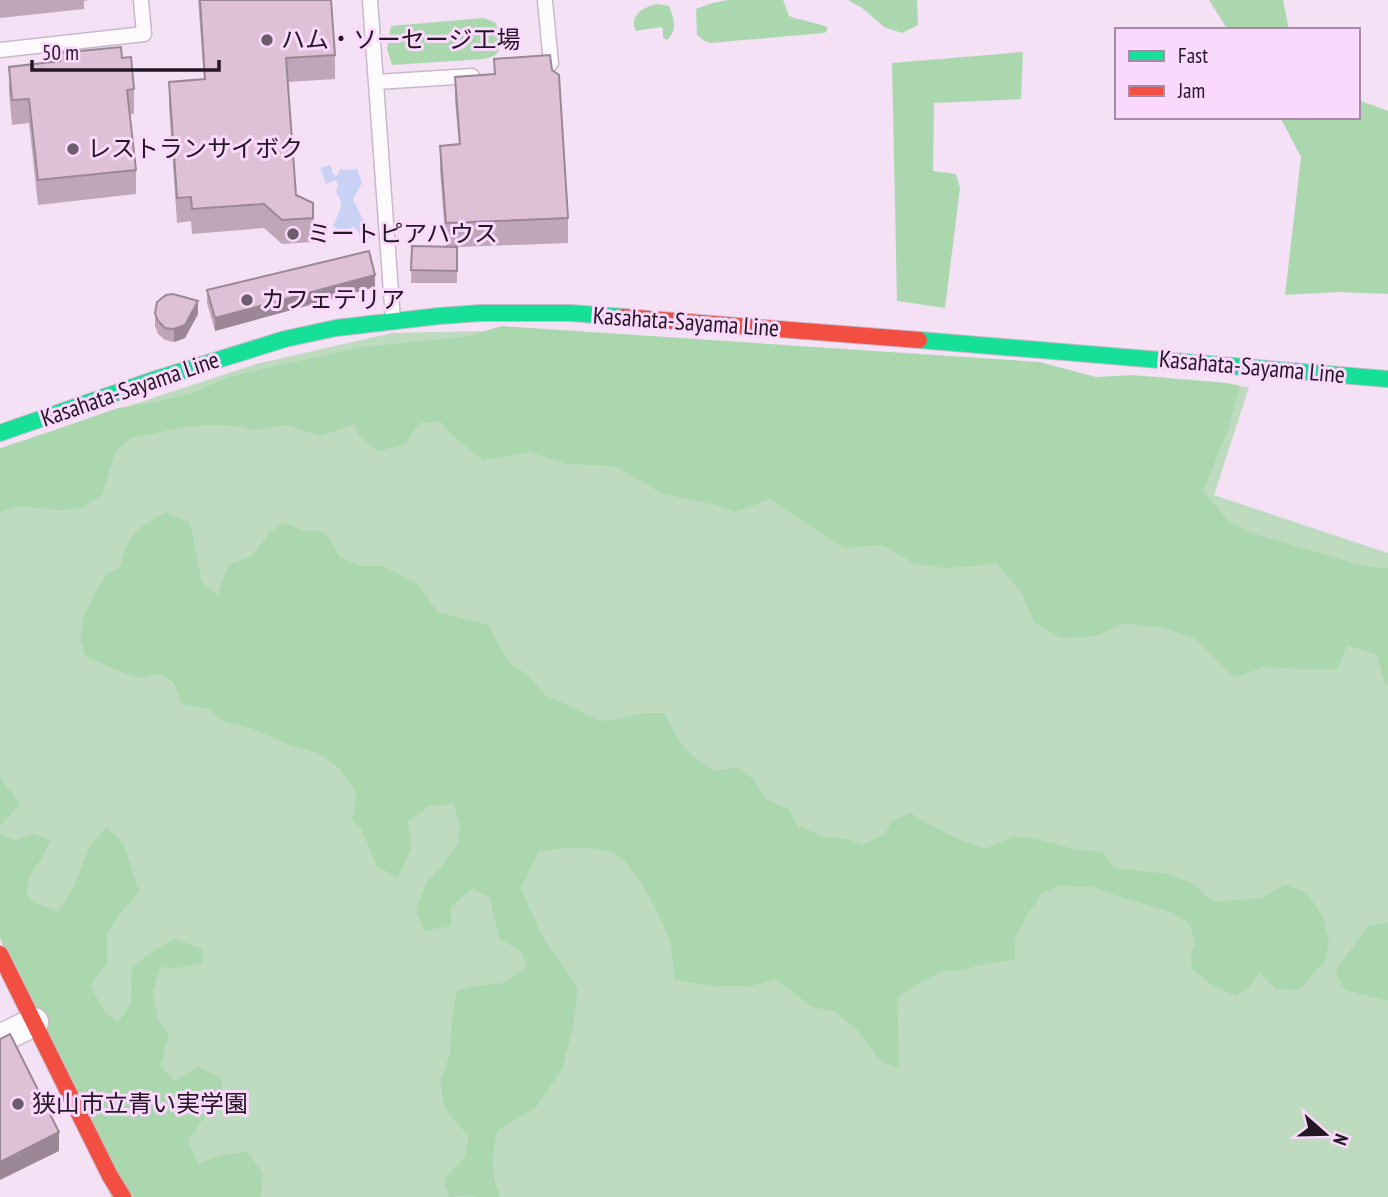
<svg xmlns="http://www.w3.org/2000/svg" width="1388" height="1197" font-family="'PT Sans Narrow','Noto Sans JP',sans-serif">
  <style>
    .green { fill: #bedabf }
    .forest { fill: #abd7ae }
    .water { fill: #c9d2f5 }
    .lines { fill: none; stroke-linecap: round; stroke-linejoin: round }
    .lane-casing { stroke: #c8b9c8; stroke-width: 17 }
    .street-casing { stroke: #c8b9c8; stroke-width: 31 }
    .fast-casing { stroke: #c8b9c8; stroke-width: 18 }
    .jam-casing { stroke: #c8b9c8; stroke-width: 18 }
    .lane { stroke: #fdfafe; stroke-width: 14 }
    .street { stroke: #fdfafe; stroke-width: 28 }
    .fast { stroke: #16e098; stroke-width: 16 }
    .jam { stroke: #f24e42; stroke-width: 16 }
    .wall { fill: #c0a6b9 }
    .shaded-wall { fill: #9c8796 }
    .building { fill: #dfc1d7; stroke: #9c8796; stroke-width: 2 }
    .poi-dot { fill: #6c5e6d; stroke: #fbd9fd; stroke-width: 2.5 }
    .labels { text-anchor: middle; stroke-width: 6; stroke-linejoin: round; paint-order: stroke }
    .poi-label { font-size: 24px; fill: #231724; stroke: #fbd9fd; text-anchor: start }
    .street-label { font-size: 24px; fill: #231724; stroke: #fbd9fd }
  </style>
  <rect width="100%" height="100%" fill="#f4e1f5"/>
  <path class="green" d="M530,330L971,370L1249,387L1214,495L1388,553V1197H140L0,922V448L256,364L392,333Z"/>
  <path class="forest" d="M728,0H783L789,16C802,21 815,22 827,27V31L824,33L710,43L703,40L697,35L696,9L712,3Z
    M848,0H917L918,25L902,33L884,27L862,8Z
    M1209,0H1283L1289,30H1228Z
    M657,4L669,6C674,18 678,30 667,40L663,38V29L661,27L636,31C628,15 644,7 657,4Z
    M484,18L496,23L499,35V51L494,56L484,59L392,65L387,49L391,26Z
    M1023,52L1021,99L934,103L933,171L956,174L960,188L945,308L897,301L892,63Z
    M1358,100L1388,111V294L1338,292L1285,295L1301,157L1280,117H1358Z
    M502,326L1039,362L1096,377L1133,375L1227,383L1240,386L1228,430L1203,491L1230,522L1254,534L1364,566L1388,568V685H1385L1377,655L1347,645L1337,669H1306L1263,667L1235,678L1196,639L1163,628L1125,623L1096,636L1060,638L1034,622L1021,592L997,564L944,568L913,563L883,545L844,548L770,499L735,512L712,504L663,494L615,466L566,464L530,452L483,460C469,448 452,438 441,422L420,423L405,444L378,451L359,435L355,424L320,436L286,425L252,430L241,426L210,425L190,426L131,438L115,452L103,494L81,508L58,510L20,506L0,512V449L118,408L152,403L192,393L226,378L267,368L362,347L464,337Z
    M165,512L190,523L202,582L218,595L228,565L252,556L269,533L284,523L305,531L325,532L340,557L361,566H383L418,584L437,612L488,625L510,664L528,675L546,696L564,703L600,721L620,719L643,713H664C679,744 685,753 715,771L737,767L753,779L766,799L789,810L798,826L824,837L848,839L863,845L885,834L891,822L910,813C935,828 958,841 986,849L1013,836L1036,839L1075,849L1103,852L1114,868L1169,874L1192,883L1213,902L1261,898L1285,885L1306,892L1323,917L1329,942L1325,960L1299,990L1276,989L1260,973L1247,988L1237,996L1213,986L1192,969L1191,954L1195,943L1190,924L1171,912L1126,899L1093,887L1058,886L1041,894L1026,917L1015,939V960L993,962L965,969L941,972L916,985L897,997L899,1068L881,1062L858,1031L834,1011L812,1007L776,979L750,986H716L674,980C673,969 673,958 671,947C667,926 634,861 613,853C588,844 564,849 539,851L521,888L542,936L578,988L573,1027L562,1069L536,1107L497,1131C492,1160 490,1169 500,1197H474L473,1195L449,1197L444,1179L464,1159L469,1136L445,1109L440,1082L450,1054L452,1017L457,991L475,986L504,983L528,966L520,950L499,939L490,897L472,889L451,907V926L424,931L416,909L426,884L442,865L457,844L460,826L454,804L429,806L408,822L411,849L398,878L377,866L362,830L352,820L357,794L340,769L318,753L288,744L253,729L225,722L209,709L181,704L174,683L160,673L141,678L121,672L85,656L80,639L84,615L99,586L108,573L120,568C127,533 136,531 165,512Z
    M0,778L20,804L0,826Z
    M106,827L124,844L139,892L121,912L107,934V963L90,986L105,1012L118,1022L131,1004L132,968L149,954L175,939L202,949L203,963L177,968L160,967L153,992L158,1019L169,1034L160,1066L175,1081L198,1067L221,1078L223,1098L210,1109L188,1140L198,1163L226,1154L248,1152L263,1175L261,1197H111L0,938V834L15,840L34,834L50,840L42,858L29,876L27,895L37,904L58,911L73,889L89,848Z
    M1388,923V1001L1345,990L1335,971L1368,926Z"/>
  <path class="water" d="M329,165L332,168V173L336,176L338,175L340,169L346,170L357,169L362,183L353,199L365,224L371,228L373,234L371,238L364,240L360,238L359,233L354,227L341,231L333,226C339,210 346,207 336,192L338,185L336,180L326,184C324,181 323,173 320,168Z"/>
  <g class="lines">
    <defs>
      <path id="lane" d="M370,0L393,320
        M0,50L144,34L141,0
        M538,72L544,71L551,63L545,1
        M376,82L472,76"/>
      <path id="street" d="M0,1039L34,1022"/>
      <path id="fast" d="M919,340L1388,379
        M0,433L153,380L285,339L336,328L439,316L481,313H570L624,317"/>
      <path id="jam" d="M624,317L919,340
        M0,954L110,1176L123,1197"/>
    </defs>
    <use href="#lane" class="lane-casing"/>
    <use href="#street" class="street-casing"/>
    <use href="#fast" class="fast-casing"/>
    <use href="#jam" class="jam-casing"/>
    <use href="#lane" class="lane"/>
    <use href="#street" class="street"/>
    <use href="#fast" class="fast"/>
    <use href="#jam" class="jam"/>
  </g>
  <path class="wall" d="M0,0H89L84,1V9L0,18Z
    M198,0H331L335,55V79L288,82L296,195L313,203V242L282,244L264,228L192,234L191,221L177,223L169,106V82L204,79Z
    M59,53L122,58L134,89V114H130L136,170V194L38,205L29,123L12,125L9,92V67L59,61Z
    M494,59L568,218V243L457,247V283H411L412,246L446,247L440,170V146L459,144L455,101V77L494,74Z
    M375,287L215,331L207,303V290Z
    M155,313L198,314L185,338L174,342L165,340L158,334L155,326Z"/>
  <path class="shaded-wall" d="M375,275V287L215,331V318Z
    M198,301V314L185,338L174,342V329Z
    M59,1132V1151L0,1180V1162Z"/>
  <path class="building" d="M200,0H331L335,55L286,58L296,195L313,203V218L282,220L264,204L192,209L191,197L177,198L169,82L205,79Z
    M121,47L122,58L131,57L134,89L127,90L136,170L38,180L29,99L12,100L9,67L60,61L59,53Z
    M550,55L552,70L559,75L568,218L446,223L440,146L460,144L455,77L495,74L494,59Z
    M412,246L457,247V271L411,270Z
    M369,251L375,275L215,318L207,290Z
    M173,294L198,301L185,325L174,329L165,328L158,321L155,313L157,302L166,295Z
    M10,1034L59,1132L0,1162V1039Z"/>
  <g class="poi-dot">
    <circle cx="267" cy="40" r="7"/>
    <circle cx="73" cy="149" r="7"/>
    <circle cx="293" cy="234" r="7"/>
    <circle cx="247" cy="300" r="7"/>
    <circle cx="18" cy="1104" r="7"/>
  </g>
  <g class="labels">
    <g class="poi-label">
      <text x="281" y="48">ハム・ソーセージ工場</text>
      <text x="87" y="157">レストランサイボク</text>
      <text x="307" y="242">ミートピアハウス</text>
      <text x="261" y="308">カフェテリア</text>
      <text x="32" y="1112">狭山市立青い実学園</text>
    </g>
    <g class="street-label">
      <text transform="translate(686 322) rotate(4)" y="8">Kasahata-Sayama Line</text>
      <text transform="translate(1252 367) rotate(5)" y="8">Kasahata-Sayama Line</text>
      <text transform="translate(130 389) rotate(-19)" y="8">Kasahata-Sayama Line</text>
    </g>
  </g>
  <rect x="1115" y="28" width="245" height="91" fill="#fbd9fd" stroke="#a58ba6" stroke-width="2"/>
  <rect x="1129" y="51" width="35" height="10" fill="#16e098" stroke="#a58ba6" stroke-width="2"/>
  <text x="1178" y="63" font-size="21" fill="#231724">Fast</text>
  <rect x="1129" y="86" width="35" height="10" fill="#f24e42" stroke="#a58ba6" stroke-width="2"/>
  <text x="1178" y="98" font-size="21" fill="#231724">Jam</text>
  <g transform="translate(1325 1134) rotate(110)" stroke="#fbd9fd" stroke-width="5" paint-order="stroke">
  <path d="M0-5L12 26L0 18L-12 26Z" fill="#231724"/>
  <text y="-10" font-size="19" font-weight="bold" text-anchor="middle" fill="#231724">N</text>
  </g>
  <path d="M32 60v10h187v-10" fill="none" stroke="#231724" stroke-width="3.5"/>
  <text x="42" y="60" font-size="21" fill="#231724" stroke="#fbd9fd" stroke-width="5" paint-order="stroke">50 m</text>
</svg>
